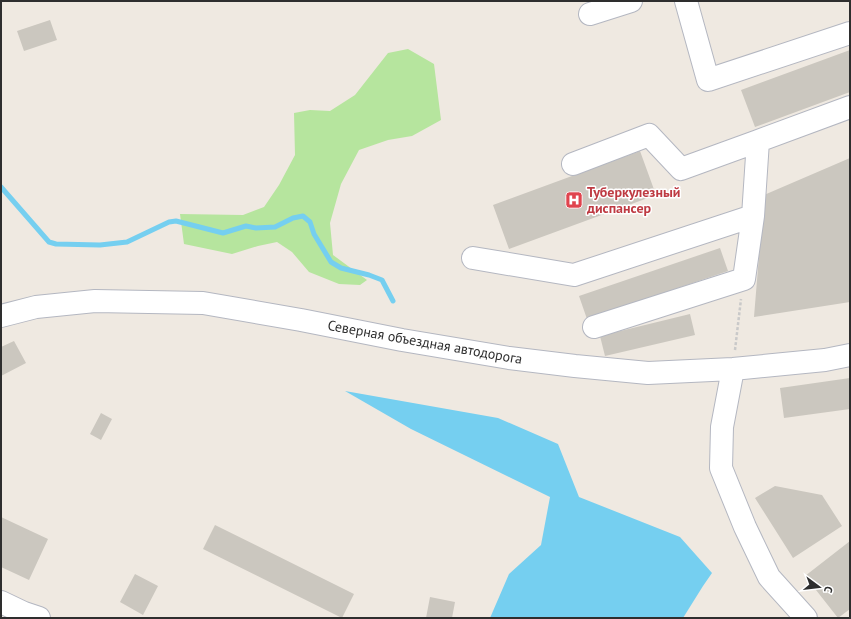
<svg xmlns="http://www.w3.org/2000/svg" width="851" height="619" font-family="'PT Sans',sans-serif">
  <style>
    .green { fill: #b6e59e }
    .water { fill: #75cff0 }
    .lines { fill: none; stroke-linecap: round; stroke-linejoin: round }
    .stream { stroke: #75cff0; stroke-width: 5 }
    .building { fill: #cbc7bf }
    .minor-casing { stroke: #b4b7c1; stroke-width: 24 }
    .path { stroke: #c9c9c9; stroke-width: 2.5; stroke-dasharray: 3 2; stroke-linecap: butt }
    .minor { stroke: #fff; stroke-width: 22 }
    .labels { text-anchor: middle; stroke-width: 3; stroke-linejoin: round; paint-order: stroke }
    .health-label { font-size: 14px; font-weight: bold; fill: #be3a42; stroke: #fff; text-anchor: start }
    .street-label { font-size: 14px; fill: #2e2e2e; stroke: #fff }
  </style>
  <rect width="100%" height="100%" fill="#efe9e1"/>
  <path class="green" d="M408,49L434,64L441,120L412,136L388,140L359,150L341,184L330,223L333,255L367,280L360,285L339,284L309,272L292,252L277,242L258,246L232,254L184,244L180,214L243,215L264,207L279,185L295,155L294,113L310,110L330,111L355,95L388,53Z"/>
  <path class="water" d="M345,391L498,418L558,444L579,497L680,537L712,573L703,586L683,618H490L509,574L541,545L550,497L411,429Z"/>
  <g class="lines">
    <path class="stream" d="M1,187L49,242L56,244L100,245L127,242L169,222L176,221L223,233L246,226L256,228L275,227L293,218L303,216L310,222L314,234L331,262L341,268L369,275L382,280L393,301"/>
  </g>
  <path class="building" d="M50,20L57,40L24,51L17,31Z
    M850,50V92L755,127L741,90Z
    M640,151L656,195L509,249L493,205Z
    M850,158V302L754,317L764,195Z
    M720,248L728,271L587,319L579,296Z
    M690,314L695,335L605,356L600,336Z
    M14,341L26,363L1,376V347Z
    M850,378V409L784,418L780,388Z
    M101,413L112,419L101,440L90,434Z
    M775,486L822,495L842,526L793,558L755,498Z
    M1,517L48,539L29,580L1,567Z
    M215,525L354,594L342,618L203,549Z
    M850,541V609L838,618L805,576Z
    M135,574L158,586L143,615L120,602Z
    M430,597L455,602L452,618H426Z"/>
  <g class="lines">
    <defs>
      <path id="minor" d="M686,1L708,80L850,33
        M590,14L631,1
        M573,164L649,135L681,169L758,141
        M473,258L574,275L753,216
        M1,316L36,307L95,301L203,303L301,320L402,340L509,358L575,366L648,373L733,369L825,360L850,355
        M594,327L744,279L753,216L758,141L850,107
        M733,369L722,427L721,468L745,527L769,577L806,618
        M1,602L24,613L39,618"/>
    </defs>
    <use href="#minor" class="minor-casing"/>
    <path class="path" d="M735,350L741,299"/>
    <use href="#minor" class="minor"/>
  </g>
  <defs>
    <symbol id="hospital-square" viewBox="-11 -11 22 22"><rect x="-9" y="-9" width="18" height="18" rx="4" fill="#e0444e" stroke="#fff"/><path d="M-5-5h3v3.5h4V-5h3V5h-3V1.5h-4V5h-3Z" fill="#fff"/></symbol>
  </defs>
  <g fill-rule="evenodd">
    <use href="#hospital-square" x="564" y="190" width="20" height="20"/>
  </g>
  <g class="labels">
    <g class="health-label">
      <text x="587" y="197">Туберкулезный<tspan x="587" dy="16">диспансер</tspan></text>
    </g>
    <g class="street-label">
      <text transform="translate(425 342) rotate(10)" y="5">Северная объездная автодорога</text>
    </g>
  </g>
  <rect width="851" height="619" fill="none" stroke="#2e2e2e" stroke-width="4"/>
  <g transform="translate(819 587) rotate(105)" stroke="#ffffff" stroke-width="3" paint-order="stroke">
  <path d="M0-3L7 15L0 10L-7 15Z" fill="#2e2e2e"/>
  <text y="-6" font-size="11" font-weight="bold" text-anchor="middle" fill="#2e2e2e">С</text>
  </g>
</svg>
